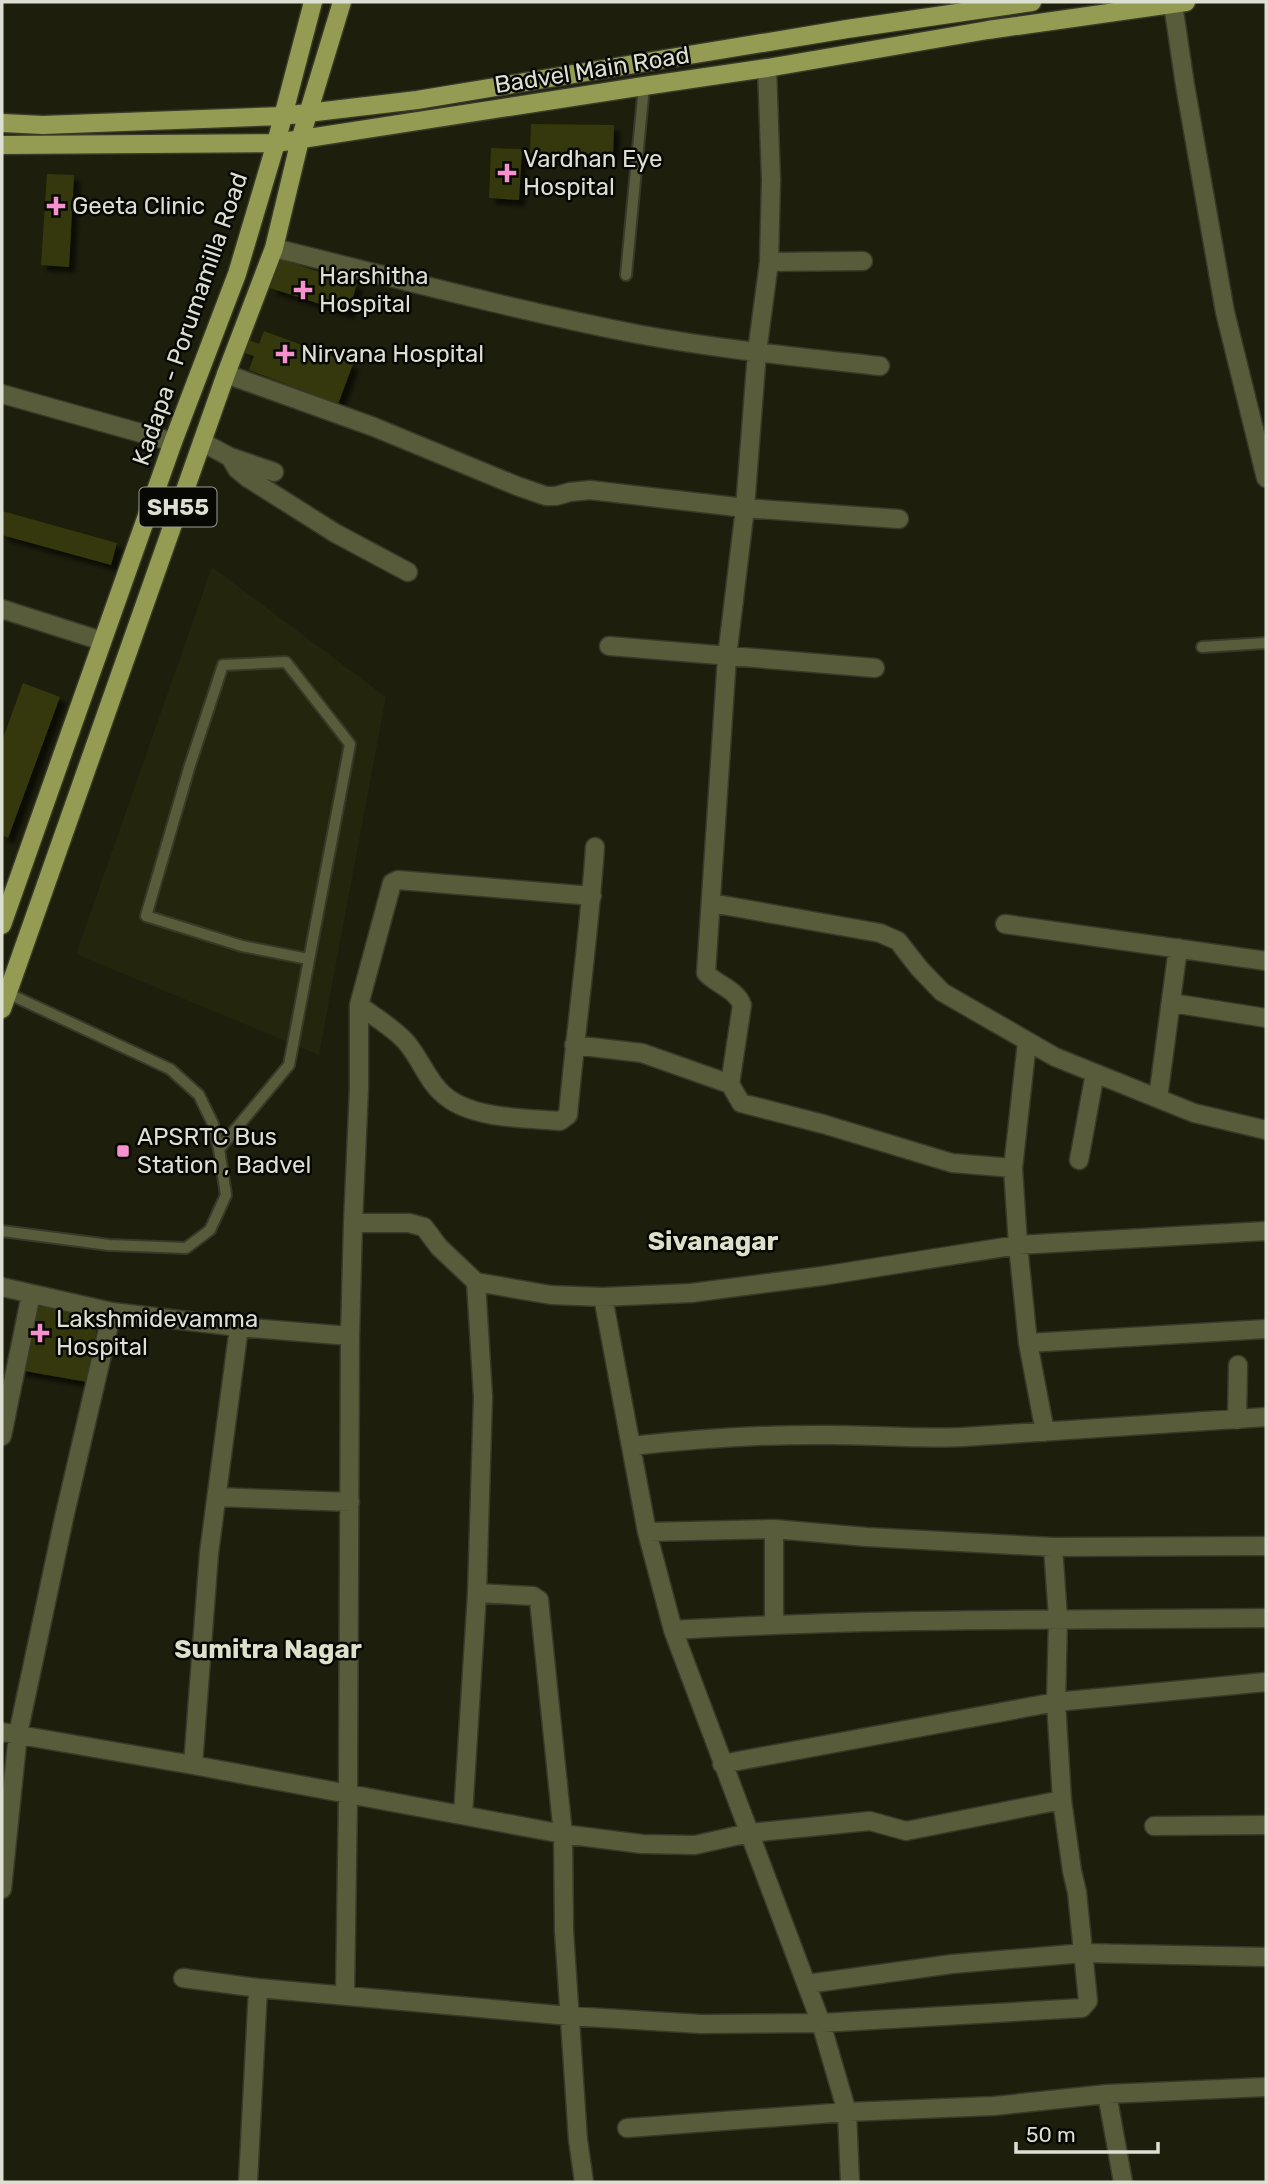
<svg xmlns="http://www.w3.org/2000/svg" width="1268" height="2184" font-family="Rubik,sans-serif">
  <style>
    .built { fill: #23260c }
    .building { fill: #363908; filter: url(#shadow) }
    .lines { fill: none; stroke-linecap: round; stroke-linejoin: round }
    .lane-casing { stroke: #383928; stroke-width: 14 }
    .street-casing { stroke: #383928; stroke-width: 21 }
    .primary-casing { stroke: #383928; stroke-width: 21 }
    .lane { stroke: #585c3a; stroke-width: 10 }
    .street { stroke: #585c3a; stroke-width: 18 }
    .primary { stroke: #949c53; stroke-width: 18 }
    .poi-dot { fill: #f690cf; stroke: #070803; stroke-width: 2.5 }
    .labels { text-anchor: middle; stroke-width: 5; stroke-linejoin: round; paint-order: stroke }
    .shield { fill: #070803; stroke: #9d9e95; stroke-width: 2 }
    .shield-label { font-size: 23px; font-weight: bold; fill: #dddfd3 }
    .street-label { font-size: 24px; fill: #dddfd3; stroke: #070803 }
    .poi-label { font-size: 24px; fill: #dddfd3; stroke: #070803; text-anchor: start }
    .neighbourhood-label { font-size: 26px; font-weight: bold; fill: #dee1c9; stroke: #070803 }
  </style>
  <defs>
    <filter id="shadow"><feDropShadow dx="6" dy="6" stdDeviation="2" flood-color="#0009"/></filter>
  </defs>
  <rect width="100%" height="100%" fill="#1d1e0c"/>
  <path class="built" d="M212,567L386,697L319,1055L76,954Z"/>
  <path class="building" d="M531,124L614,125L613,155L530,153Z
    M491,148L522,149L519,200L489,198Z
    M47,174L74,175L69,267L41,265Z
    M279,259L357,284L348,313L270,288Z
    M264,331L353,364L338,404L249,370L254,356L244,353L249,340L259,344Z
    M2,511L117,543L111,565L2,535Z
    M23,683L60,697L8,838L2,835V741Z
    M32,1305L99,1317L87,1382L19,1370Z"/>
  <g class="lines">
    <defs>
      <path id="lane" d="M626,275L644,86
        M1202,647L1266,643
        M219,1149L289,1065L350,744L286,662L223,665L190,765L146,916L242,946L308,959
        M2,1231L109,1245L186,1248L210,1230L226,1195L219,1149L213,1124L199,1095L170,1069L7,993"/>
      <path id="street" d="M1173,4L1185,85L1225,312L1266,478
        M274,248C395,278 515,310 637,334C717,349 799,357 880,366
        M769,262L863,261
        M226,374L374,427L517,486L546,496H556L570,492L590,490L745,508L899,519
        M2,394L173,442
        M202,442L230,457L274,472
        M230,457L237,469L248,478L335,533L408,572
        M2,609L102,641
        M609,646L875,668
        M711,903L880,933L898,941L919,968L942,992L1055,1057L1194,1113L1266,1130
        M1005,924L1266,961
        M1172,1003L1266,1018
        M359,1005C374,1017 394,1028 406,1042C421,1059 427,1081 444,1095C471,1119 525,1118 560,1121L568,1115C576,1026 589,937 595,847
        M1027,1042L1013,1168L1018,1245L1028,1343L1045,1432
        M574,1045L642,1053L730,1084L741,1103L823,1124L952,1163L1013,1168
        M730,1084L742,1005C736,989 717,985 706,973L727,657L745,508L757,352L769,262L771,180L767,68
        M1158,1098L1178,948
        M1079,1160L1095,1073
        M353,1223H409L424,1227L439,1247L476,1282L551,1295L603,1297L691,1293L822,1276L1018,1245L1266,1231
        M2,1287L112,1312L239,1327L350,1336
        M603,1297L647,1532L673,1630L821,2023L847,2112L850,2182
        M1028,1343L1266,1329
        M1237,1420L1238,1365
        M2,1436L31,1294
        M631,1446C696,1439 763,1434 829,1435C874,1435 918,1439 963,1437L1266,1417
        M217,1497L350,1502
        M774,1529V1624
        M647,1532L774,1529L867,1537L1053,1547L1266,1546
        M477,1593L533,1596L539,1600L563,1834L564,1931L578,2140L584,2182
        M673,1630C871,1618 1068,1620 1266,1618
        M2,1732L193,1765L563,1834L642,1844L695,1845L749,1833L870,1821L906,1831L1062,1800
        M722,1764L1056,1702L1266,1682
        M193,1765L209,1553L239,1327
        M463,1815L477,1593L483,1397L476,1282
        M1154,1826L1266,1825
        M2,1889L18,1734L64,1518L112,1312
        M183,1978L258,1988L570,2016L701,2024L821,2023L1082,2008L1088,2001L1077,1892L1072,1871L1062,1800L1056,1702L1058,1618L1053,1547
        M807,1984L952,1964L1084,1953L1266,1957
        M345,1996L348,1795L350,1336L353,1223L359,1088V1005L392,883L398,880L592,896
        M1107,2094L1123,2182
        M627,2128L847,2112L994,2106L1107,2094L1266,2087
        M248,2182L258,1988"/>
      <path id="primary" d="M2,123L43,125L282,116L417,100L847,29L1032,2
        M2,145L276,143L644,86L767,68L988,30L1186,2
        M2,925L173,442L237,274L276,143L313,2
        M2,1009L226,374L274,248L300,140L342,2"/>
    </defs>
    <use href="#lane" class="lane-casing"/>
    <use href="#street" class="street-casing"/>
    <use href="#primary" class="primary-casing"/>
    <use href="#lane" class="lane"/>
    <use href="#street" class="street"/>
    <use href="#primary" class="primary"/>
  </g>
  <g class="poi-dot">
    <path d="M503.5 162.5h7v7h7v7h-7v7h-7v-7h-7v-7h7z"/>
    <path d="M52.5 195.5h7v7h7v7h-7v7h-7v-7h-7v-7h7z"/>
    <path d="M299.5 279.5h7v7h7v7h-7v7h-7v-7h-7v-7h7z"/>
    <path d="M281.5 343.5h7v7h7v7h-7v7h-7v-7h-7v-7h7z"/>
    <rect x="116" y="1144" width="14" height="14" rx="3.5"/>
    <path d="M36.5 1322.5h7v7h7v7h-7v7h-7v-7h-7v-7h7z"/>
  </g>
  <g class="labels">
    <rect class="shield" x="139.5" y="487.5" width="77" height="39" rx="5"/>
    <g class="shield-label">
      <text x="178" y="515">SH55</text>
    </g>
    <g class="street-label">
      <text transform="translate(592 70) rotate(-9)" y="8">Badvel Main Road</text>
      <text transform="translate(190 319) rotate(-71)" y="8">Kadapa - Porumamilla Road</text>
    </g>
    <g class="poi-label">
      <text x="523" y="167">Vardhan Eye<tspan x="523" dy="28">Hospital</tspan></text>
      <text x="72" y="214">Geeta Clinic</text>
      <text x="319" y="284">Harshitha<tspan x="319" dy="28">Hospital</tspan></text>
      <text x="301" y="362">Nirvana Hospital</text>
      <text x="137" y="1145">APSRTC Bus<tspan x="137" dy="28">Station , Badvel</tspan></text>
      <text x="56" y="1327">Lakshmidevamma<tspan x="56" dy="28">Hospital</tspan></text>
    </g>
    <g class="neighbourhood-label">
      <text x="713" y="1250">Sivanagar</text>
      <text x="268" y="1658">Sumitra Nagar</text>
    </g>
  </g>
  <rect width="1268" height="2184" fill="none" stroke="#dddfd3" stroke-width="7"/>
  <path d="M1016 2142v10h142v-10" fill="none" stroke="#dddfd3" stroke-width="3.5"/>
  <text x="1026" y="2142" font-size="21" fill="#dddfd3" stroke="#070803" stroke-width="5" paint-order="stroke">50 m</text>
</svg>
